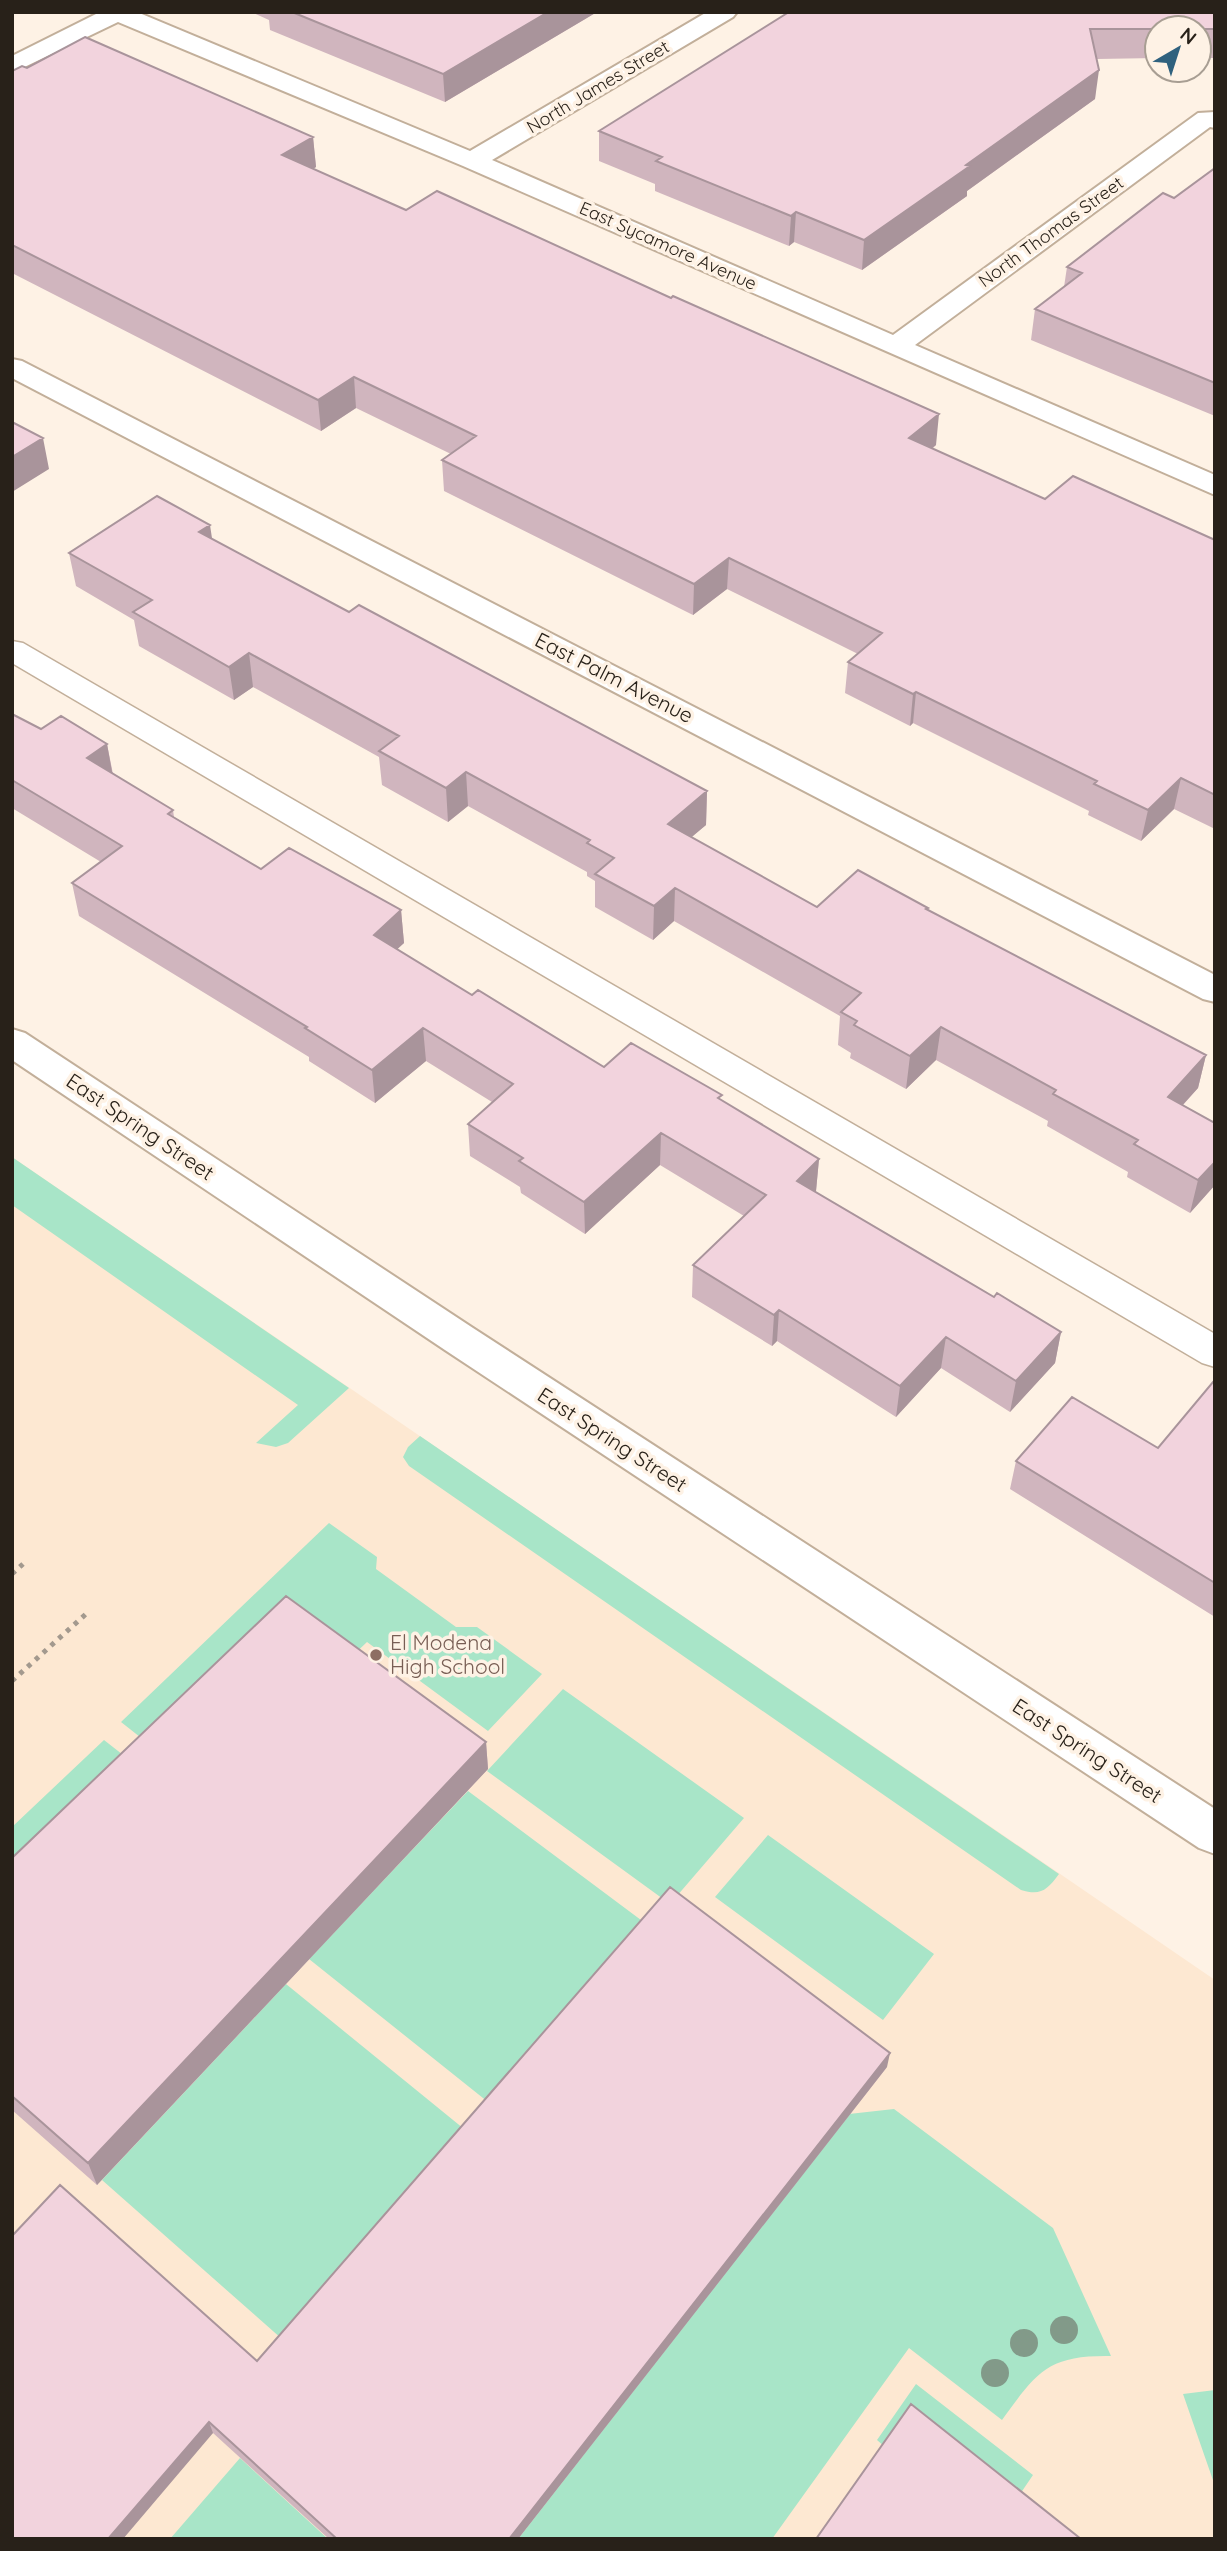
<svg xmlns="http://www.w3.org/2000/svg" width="1227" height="2551" font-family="Quicksand,sans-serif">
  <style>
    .built { fill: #fde8d2 }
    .green { fill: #a8e5c8 }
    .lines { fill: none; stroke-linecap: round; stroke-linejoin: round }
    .service-casing { stroke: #c2af9a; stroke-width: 3 }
    .minor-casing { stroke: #c2af9a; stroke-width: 4 }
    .tertiary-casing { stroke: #c2af9a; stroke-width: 4 }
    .path { stroke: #a3998e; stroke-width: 5; stroke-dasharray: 4.5 6; stroke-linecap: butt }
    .service { fill: #fff; fill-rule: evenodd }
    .minor { fill: #fff; fill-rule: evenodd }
    .tertiary { fill: #fff; fill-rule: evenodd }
    .tree { fill: #829a89 }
    .wall { fill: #d0b5be }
    .shaded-wall { fill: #a9949b }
    .building { fill: #f2d3dd; stroke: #a9949b; stroke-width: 2 }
    .education-dot { fill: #8d6e63; stroke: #fef2e5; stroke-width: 2.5 }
    .labels { text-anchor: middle; stroke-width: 7; stroke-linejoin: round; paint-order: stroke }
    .far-street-label { font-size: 18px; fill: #282119; stroke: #fef2e5 }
    .street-label { font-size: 21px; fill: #282119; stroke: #fef2e5 }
    .education-label { font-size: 21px; fill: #785e54; stroke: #fef2e5; text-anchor: start }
  </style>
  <rect width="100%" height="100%" fill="#fef2e5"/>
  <path class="built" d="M12,1157L1215,1980V2539H12Z"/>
  <path class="green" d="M12,1157L349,1388L288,1443L276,1447L256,1443L298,1405L12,1205Z
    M420,1436L1059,1874C1047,1890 1041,1896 1021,1890L409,1466L403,1457L408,1447Z
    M329,1523L377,1557L376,1569L456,1627H477L542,1674L488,1731L367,1642L344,1664L159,1752L121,1722Z
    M563,1689L744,1818L670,1904L487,1771Z
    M104,1740L141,1769L12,1873V1827Z
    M468,1791L649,1926L493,2106L309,1959Z
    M768,1835L934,1954L883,2020L715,1897Z
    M286,1984L469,2133L291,2347L102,2180Z
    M894,2109L1053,2228L1111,2356C1047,2355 1037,2372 1002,2420L909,2348L772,2539H518L849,2114Z
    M916,2384L1033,2475L1016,2500L885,2447L877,2440Z
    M1215,2390V2486L1183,2394Z
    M240,2458L328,2539H170Z"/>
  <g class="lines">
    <defs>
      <path id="service" d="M12,641L23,643L1215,1334V1367L1202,1363L12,663Z"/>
      <path id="minor" d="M100,12H137L470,151L707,12H737L733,17L492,160L893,335L1198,113L1215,112V128L1210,127L915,345L1215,475V495L463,166L118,22L12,73V56Z
        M12,359L22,361L1215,975V1002L1203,999L12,378Z"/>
      <path id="tertiary" d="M12,1029L25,1033L473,1328L1215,1809V1854L1199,1848L445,1350L12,1060Z"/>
    </defs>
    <use href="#service" class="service-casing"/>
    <use href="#minor" class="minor-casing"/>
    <use href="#tertiary" class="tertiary-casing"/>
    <path class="path" d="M12,1574L23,1564
      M12,1681L87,1613"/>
    <use href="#service" class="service"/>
    <use href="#minor" class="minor"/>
    <use href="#tertiary" class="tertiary"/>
  </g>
  <g class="tree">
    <circle cx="1064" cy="2330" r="14"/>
    <circle cx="1024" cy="2343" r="14"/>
    <circle cx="995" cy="2373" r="14"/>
  </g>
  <path class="wall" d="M251,12H597L445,102L270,30L269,20Z
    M789,12H1215V58H1199V28H1157V58L1097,59L1095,99L967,191V196L862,270L794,242L789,246L655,191V184L599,161V131Z
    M27,68L313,137L316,167L313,169L936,445L932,449L1045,499L1215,540V829L1174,809L1141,841L1088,815L1089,811L913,723L910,726L845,693L848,662L858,654L727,589L693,615L444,491L442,460L451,454L356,408L321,431L12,273V71Z
    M1215,168V416L1031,340L1035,309L1064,287L1067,267L1174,198Z
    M212,539L349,612L707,791L706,825L691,837L817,907L927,910L1206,1055L1198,1088L1183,1105L1215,1123V1185L1190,1213L1127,1177L1128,1172L1047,1126L1048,1121L936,1060L906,1089L850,1058L851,1053L838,1045L840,1016L674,921L653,940L595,907V881L587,876V872L468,806L448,822L382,785L379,757L253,687L234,700L139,646L134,620L76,586L69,553Z
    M12,714L41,729L107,744L113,774L173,810L174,817L261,869L401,910L404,943L397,949L472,995L604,1067L721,1100L819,1159L816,1191L815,1192L994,1297L1061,1332L1055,1363L1010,1412L941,1368L896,1417L777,1341L772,1346L692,1297L693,1265L744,1216L660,1165L585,1234L521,1193L520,1187L470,1156L468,1124L492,1102L426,1061L375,1103L309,1061V1057L79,916L72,883L101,862L12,808Z
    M1215,1383V1617L1010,1489L1016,1461L1158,1448Z
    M486,1742L488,1769L97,2185L12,2110V1858Z
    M887,2067L518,2539H329L213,2433L12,2539L257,2361Z"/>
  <path class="shaded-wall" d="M548,12H597L445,102L443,74Z
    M1099,70L1095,99L967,191V196L862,270L864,240L966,165Z
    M313,137L316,167L285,186L282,155Z
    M796,212L794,242L789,246L791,216Z
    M354,377L356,408L321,431L318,400Z
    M939,414L936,445L905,469L909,438Z
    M43,438L49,469L12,492V457Z
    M210,525L215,558L199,532Z
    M729,558L727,589L693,615L694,584Z
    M249,653L253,687L234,700L229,667Z
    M916,692L913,723L910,726L913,694Z
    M107,744L113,777L87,758Z
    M466,772L468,806L448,822L446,788Z
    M1181,778L1174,809L1141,841L1148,810Z
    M707,791L706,825L667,858L668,824Z
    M675,888L674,921L653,940L654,906Z
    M401,910L404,943L377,968L374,935Z
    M941,1027L936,1060L906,1089L910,1056Z
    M423,1028L426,1061L375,1103L372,1070Z
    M1206,1055L1198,1088L1160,1130L1168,1097Z
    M661,1133L660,1165L585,1234L584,1202Z
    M819,1159L816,1191L794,1213L797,1181Z
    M1215,1162V1185L1190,1213L1198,1180Z
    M779,1310L777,1341L772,1346L774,1315Z
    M1061,1332L1055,1363L1010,1412L1016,1381Z
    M946,1337L941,1368L896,1417L900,1386Z
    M486,1742L488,1769L97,2185L88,2163Z
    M890,2053L887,2067L518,2539H509Z
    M209,2422L213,2433L123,2539H108Z"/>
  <path class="building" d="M292,12H548L443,74Z
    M789,12H1215V29H1090L1099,70L966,165L970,166L864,240L796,212L791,216L656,161L662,157L599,131Z
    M85,37L313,137L282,155L406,210L437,191L671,298L673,296L939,414L909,438L1045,499L1073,476L1215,540V795L1181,778L1148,810L1094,784L1097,781L916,692L913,694L848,662L882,633L729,558L694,584L442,460L476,436L354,377L318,400L12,245V71L22,66L27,68Z
    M1215,168V383L1035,309L1082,273L1067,267L1163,193L1174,198Z
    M12,422L43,438L12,457Z
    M157,496L210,525L199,532L349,612L359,605L707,791L668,824L817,907L858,870L928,908L926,909L1206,1055L1168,1097L1215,1123V1162L1198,1180L1134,1144L1138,1140L1053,1094L1056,1090L941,1027L910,1056L854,1025L857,1021L841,1012L861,993L675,888L654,906L595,874L614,858L587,843L590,840L466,772L446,788L379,751L399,736L249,653L229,667L133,612L152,600L69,553Z
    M12,714L41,729L61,716L107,744L87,758L173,810L168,814L261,869L289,848L401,910L374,935L472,995L478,990L604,1067L631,1043L722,1095L718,1098L819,1159L797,1181L994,1297L997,1293L1061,1332L1016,1381L946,1337L900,1386L779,1310L774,1315L693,1265L766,1195L661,1133L584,1202L519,1161L523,1158L468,1124L513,1084L423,1028L372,1070L305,1028L307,1027L72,883L122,846L12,780Z
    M1213,1382L1215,1383V1583L1016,1461L1072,1397L1158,1448Z
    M286,1596L486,1742L88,2163L12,2096V1858Z
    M670,1887L890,2053L509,2539H337L209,2422L108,2539H12V2236L60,2185L257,2361Z
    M911,2404L1081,2539H816Z"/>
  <circle class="education-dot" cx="376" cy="1655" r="7"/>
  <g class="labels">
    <g class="far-street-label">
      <text transform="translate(598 87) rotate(-31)" y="6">North James Street</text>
      <text transform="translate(1051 232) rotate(-36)" y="6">North Thomas Street</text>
      <text transform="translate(668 246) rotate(24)" y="6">East Sycamore Avenue</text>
    </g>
    <g class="street-label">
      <text transform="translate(614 678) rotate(27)" y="7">East Palm Avenue</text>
      <text transform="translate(140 1127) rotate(34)" y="7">East Spring Street</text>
      <text transform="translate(612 1440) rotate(33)" y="7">East Spring Street</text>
      <text transform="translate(1087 1751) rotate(33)" y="7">East Spring Street</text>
    </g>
    <g class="education-label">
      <text x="390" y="1650">El Modena<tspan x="390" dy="24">High School</tspan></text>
    </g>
  </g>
  <rect width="1227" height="2551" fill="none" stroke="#282119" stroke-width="28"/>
  <g transform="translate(1178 49) rotate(39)"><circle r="33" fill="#fef2e5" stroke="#a89e93" stroke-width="2"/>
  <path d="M0-5L12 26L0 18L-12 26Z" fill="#2f617e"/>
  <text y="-10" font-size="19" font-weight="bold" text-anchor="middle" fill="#282119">N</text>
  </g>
</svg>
